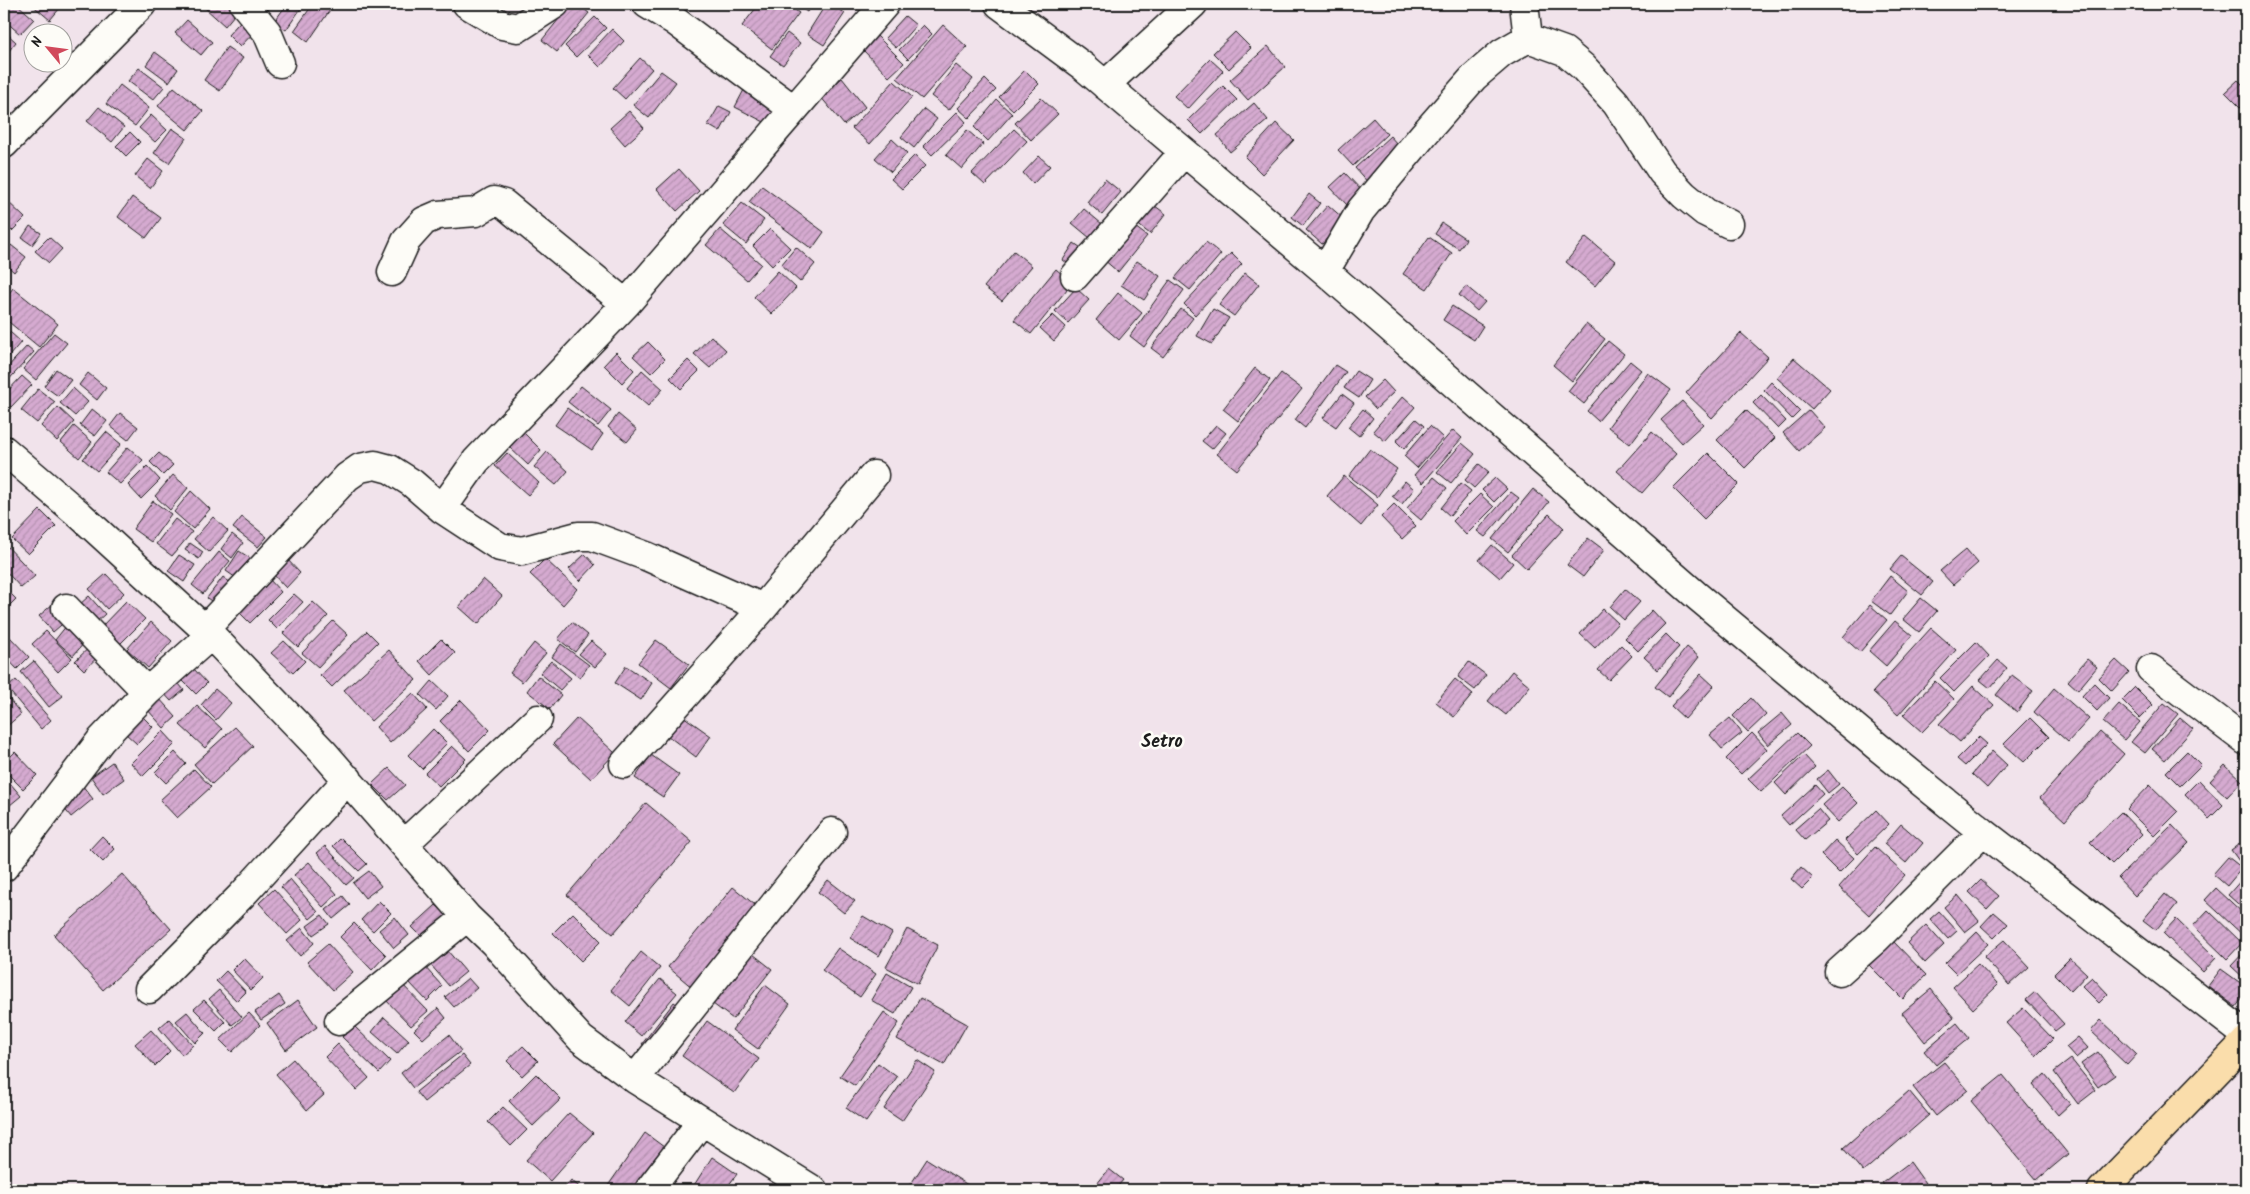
<svg xmlns="http://www.w3.org/2000/svg" width="2250" height="1194" font-family="Kalam,sans-serif">
  <style>
    .building { fill: url(#building-hatch); stroke: #1c1c1c }
    .lines { fill: none; stroke-linecap: round; stroke-linejoin: round }
    .minor-casing { stroke: #1c1c1c; stroke-width: 31 }
    .major-casing { stroke: #1c1c1c; stroke-width: 31 }
    .minor { stroke: #fdfcf7; stroke-width: 28 }
    .major { stroke: #faddab; stroke-width: 28 }
    .labels { text-anchor: middle; stroke-width: 5; stroke-linejoin: round; paint-order: stroke }
    .quarter-label { font-size: 18px; font-weight: bold; fill: #1c1c1c; stroke: #fdfcf7 }
  </style>
  <defs>
    <pattern id="building-hatch" width="6" height="6" patternUnits="userSpaceOnUse" patternTransform="scale(1.25)"><rect width="6" height="6" fill="#d5aad0"/><path d="M-1 1l2-2M0 6l6-6M5 7l2-2" fill="none" stroke="#b692b2"/></pattern>
  </defs>
  <rect width="100%" height="100%" fill="#f1e3eb"/>
  <filter id="ink" filterUnits="userSpaceOnUse"><feTurbulence type="fractalNoise" baseFrequency=".02" numOctaves="2"/><feDisplacementMap in="SourceGraphic" scale="10" xChannelSelector="R" yChannelSelector="G"/><feConvolveMatrix kernelMatrix="1 2 1 2 8 2 1 2 1" color-interpolation-filters="sRGB"/></filter>
  <g filter="url(#ink)">
    <path class="building" d="M7,4H17L34,19L20,34L4,20V8Z
      M31,4H54L60,8L50,20Z
      M208,4H233L239,9L225,26L205,8Z
      M287,4H304L286,30L274,22Z
      M313,4H328L332,7L308,42L294,31Z
      M571,4H577L589,13L557,52L542,40Z
      M759,4H787L799,13L772,49L742,26Z
      M795,4H812L807,12Z
      M826,4H830L845,13L824,45L807,34Z
      M246,15L259,27L240,47L228,35Z
      M905,16L916,25L896,48L885,38Z
      M595,17L606,28L576,57L565,46Z
      M187,20L212,42L201,55L175,33Z
      M923,25L932,34L908,59L899,50Z
      M943,25L967,47L922,99L897,78Z
      M612,29L624,41L600,67L588,55Z
      M4,31L16,42L4,57Z
      M1235,32L1251,48L1229,69L1213,53Z
      M787,33L800,43L783,65L770,56Z
      M876,35L904,63L889,77L862,49Z
      M1268,46L1285,67L1248,100L1230,80Z
      M227,47L243,58L220,91L204,80Z
      M155,52L178,69L169,82L146,65Z
      M640,58L652,69L625,99L613,88Z
      M1210,59L1223,71L1188,109L1174,96Z
      M956,65L973,79L949,110L931,96Z
      M139,68L164,87L153,100L128,81Z
      M1025,70L1039,84L1013,110L999,97Z
      M661,71L676,82L649,118L633,105Z
      M842,78L865,107L844,125L820,96Z
      M985,79L996,90L969,118L958,108Z
      M2238,80L2246,88V113L2225,92Z
      M894,81L912,97L870,144L852,128Z
      M120,85L149,108L135,126L106,104Z
      M1223,86L1237,100L1202,134L1188,120Z
      M174,87L203,111L187,130L158,106Z
      M745,88L782,107L772,126L735,107Z
      M1041,98L1058,114L1031,140L1015,123Z
      M997,100L1012,114L988,141L974,127Z
      M1254,103L1268,120L1230,152L1217,135Z
      M719,106L731,112L720,132L708,125Z
      M99,107L124,127L112,142L87,121Z
      M924,109L937,119L914,148L901,137Z
      M629,111L644,128L625,145L610,128Z
      M957,112L966,122L932,155L923,146Z
      M151,115L167,130L155,142L139,128Z
      M1373,118L1387,134L1353,166L1338,150Z
      M1276,123L1294,140L1262,174L1245,157Z
      M172,128L186,138L169,163L154,153Z
      M1014,129L1027,141L985,185L972,173Z
      M967,130L983,144L962,169L946,155Z
      M130,132L140,142L126,156L116,146Z
      M1390,136L1405,153L1370,185L1355,168Z
      M892,139L907,153L891,172L875,158Z
      M915,155L925,166L902,189L891,179Z
      M1039,156L1050,166L1033,184L1023,173Z
      M148,159L163,171L150,188L135,176Z
      M679,169L699,191L677,211L657,189Z
      M1345,173L1363,192L1348,206L1330,187Z
      M1105,179L1121,192L1102,215L1087,202Z
      M762,186L824,232L812,249L749,202Z
      M1309,194L1320,203L1303,226L1292,217Z
      M132,197L161,218L146,238L118,217Z
      M4,198L25,218L12,231L4,224Z
      M742,203L764,220L746,244L723,225Z
      M1151,203L1166,214L1150,234L1136,223Z
      M1328,205L1344,219L1322,244L1306,230Z
      M1084,209L1102,224L1090,238L1072,223Z
      M1442,223L1466,239L1459,249L1435,234Z
      M1131,224L1147,236L1118,272L1103,259Z
      M30,226L41,233L32,245L22,238Z
      M720,229L761,264L747,280L706,245Z
      M770,229L790,248L772,266L753,246Z
      M49,237L62,249L49,263L35,251Z
      M1429,237L1452,253L1427,289L1403,274Z
      M1586,237L1615,261L1595,286L1566,262Z
      M1206,242L1221,254L1190,290L1175,278Z
      M1074,243L1087,252L1075,269L1063,260Z
      M11,245L26,257L14,272L4,263V255Z
      M796,247L815,264L800,282L781,265Z
      M1014,251L1032,266L1002,301L984,287Z
      M1231,253L1242,264L1195,315L1184,304Z
      M1137,261L1160,276L1144,300L1121,285Z
      M1056,269L1072,283L1031,334L1014,320Z
      M778,271L796,288L772,314L754,297Z
      M1245,273L1259,284L1234,316L1219,305Z
      M1170,280L1184,290L1144,347L1130,336Z
      M1466,286L1485,302L1477,311L1459,295Z
      M13,288L58,324L39,347L4,318V300Z
      M1076,288L1089,300L1068,323L1055,311Z
      M1118,293L1142,313L1119,340L1096,320Z
      M1452,306L1483,326L1474,340L1443,320Z
      M1181,309L1193,318L1163,357L1151,348Z
      M1213,309L1229,318L1212,344L1197,336Z
      M1053,315L1066,327L1054,341L1040,328Z
      M1586,324L1605,339L1572,381L1553,365Z
      M10,332L21,342L4,362V340Z
      M54,333L67,343L36,380L23,369Z
      M1741,333L1768,357L1712,418L1686,393Z
      M711,336L726,350L710,368L694,354Z
      M1608,341L1624,354L1584,404L1568,391Z
      M648,342L665,359L651,373L633,356Z
      M27,346L34,352L4,385V371Z
      M616,352L634,370L622,383L604,365Z
      M1794,358L1830,389L1812,409L1777,378Z
      M688,360L699,371L681,389L670,378Z
      M1630,361L1641,370L1598,421L1587,411Z
      M1335,365L1346,372L1305,428L1295,420Z
      M1255,368L1270,380L1238,421L1223,409Z
      M56,369L71,380L58,396L44,386Z
      M642,370L663,389L648,406L627,388Z
      M1356,371L1370,380L1359,398L1344,388Z
      M88,373L106,388L97,400L79,385Z
      M1281,373L1302,389L1237,470L1217,454Z
      M1648,373L1671,390L1630,444L1608,427Z
      M22,376L32,385L11,407L4,400V395Z
      M1383,380L1394,392L1376,409L1365,397Z
      M1771,382L1800,411L1792,419L1764,390Z
      M581,386L611,410L598,426L568,402Z
      M73,388L88,402L75,416L60,403Z
      M38,389L55,402L37,423L21,410Z
      M1342,394L1354,403L1336,427L1323,418Z
      M1761,395L1786,421L1778,429L1753,403Z
      M1403,396L1415,407L1385,441L1373,431Z
      M1682,401L1703,424L1682,443L1661,420Z
      M58,407L74,422L57,441L41,426Z
      M567,408L603,434L592,450L555,425Z
      M92,409L107,421L95,436L80,425Z
      M1363,409L1373,418L1359,436L1348,427Z
      M1746,410L1775,438L1745,468L1717,440Z
      M1809,410L1825,428L1799,451L1783,433Z
      M120,413L138,427L128,440L110,426Z
      M618,414L637,430L627,442L608,427Z
      M1416,419L1424,426L1404,449L1396,441Z
      M1216,425L1226,433L1212,449L1202,441Z
      M74,426L92,442L79,458L61,442Z
      M1430,426L1443,438L1417,468L1404,456Z
      M1453,430L1462,438L1423,483L1414,475Z
      M106,432L121,444L97,471L83,459Z
      M523,432L541,450L528,465L509,447Z
      M1652,432L1676,454L1642,493L1617,471Z
      M1462,443L1475,454L1451,483L1437,472Z
      M128,447L143,460L120,484L106,472Z
      M1370,449L1397,469L1377,497L1349,476Z
      M547,452L568,471L556,485L534,467Z
      M159,453L173,465L163,475L150,462Z
      M507,453L539,483L528,495L495,466Z
      M1708,453L1739,484L1704,519L1673,488Z
      M1479,464L1489,472L1474,488L1465,480Z
      M147,466L160,480L141,499L128,485Z
      M173,475L188,488L170,510L155,496Z
      M1344,476L1378,505L1361,526L1327,496Z
      M1434,477L1447,488L1421,520L1407,508Z
      M1495,478L1507,489L1494,502L1482,490Z
      M1405,481L1414,489L1402,504L1392,496Z
      M1461,483L1471,491L1450,516L1441,508Z
      M1533,489L1549,502L1508,552L1492,539Z
      M191,491L210,509L193,529L174,512Z
      M1511,492L1519,498L1485,537L1477,531Z
      M1480,494L1494,507L1466,535L1453,521Z
      M153,501L171,514L151,542L133,529Z
      M1394,504L1416,526L1402,539L1381,517Z
      M40,510L56,526L28,554L12,539Z
      M1549,514L1564,528L1527,569L1512,555Z
      M213,517L228,531L209,552L194,539Z
      M242,517L267,537L258,547L233,528Z
      M175,519L192,532L172,556L156,544Z
      M232,534L243,543L232,558L221,549Z
      M1588,538L1604,550L1583,577L1567,565Z
      M190,543L203,552L199,559L185,550Z
      M6,545L35,576L21,588L4,569V547Z
      M1492,545L1513,563L1500,578L1479,560Z
      M1966,549L1978,563L1953,585L1940,571Z
      M239,551L253,560L239,580L226,571Z
      M219,552L230,561L203,594L192,585Z
      M585,554L595,565L580,581L569,569Z
      M179,555L195,565L184,582L168,571Z
      M1901,556L1933,582L1922,595L1890,569Z
      M286,558L300,573L286,588L271,572Z
      M545,559L577,589L563,605L530,574Z
      M106,574L124,593L107,609L89,589Z
      M1890,576L1908,591L1890,615L1871,601Z
      M223,577L235,586L219,607L207,598Z
      M269,579L281,592L250,623L237,610Z
      M483,579L502,596L478,624L459,607Z
      M4,587L16,599L4,611Z
      M1625,589L1640,602L1624,620L1610,607Z
      M294,594L303,602L277,629L268,620Z
      M89,596L105,614L95,623L79,605Z
      M1921,598L1937,611L1919,632L1903,619Z
      M126,601L145,619L118,646L100,628Z
      M313,602L328,616L298,647L283,633Z
      M54,603L68,619L53,632L39,616Z
      M1870,605L1887,620L1860,652L1843,637Z
      M1603,609L1618,623L1595,648L1580,634Z
      M1652,610L1665,624L1638,651L1625,638Z
      M71,620L90,636L73,656L55,640Z
      M333,621L348,635L318,667L302,653Z
      M1895,621L1912,635L1886,666L1869,651Z
      M151,622L172,641L148,668L127,649Z
      M572,622L588,635L575,652L558,639Z
      M1931,628L1956,650L1898,715L1873,692Z
      M46,631L72,658L58,672L32,644Z
      M367,631L378,642L332,687L320,675Z
      M1666,634L1679,647L1658,670L1644,657Z
      M9,636L29,657L17,669L4,655V642Z
      M441,639L455,653L432,675L419,661Z
      M656,640L689,664L671,688L638,663Z
      M284,641L305,661L293,673L271,653Z
      M591,641L607,654L595,667L579,654Z
      M95,642L104,651L84,670L75,661Z
      M1976,642L1989,656L1954,692L1940,678Z
      M534,643L546,653L522,682L510,673Z
      M561,644L589,665L580,678L552,657Z
      M1621,645L1632,656L1609,680L1598,670Z
      M1687,647L1699,657L1668,697L1655,687Z
      M389,650L416,680L371,721L344,690Z
      M2087,659L2097,667L2078,690L2068,681Z
      M1998,660L2007,668L1990,688L1980,680Z
      M2116,660L2129,672L2112,691L2099,678Z
      M34,661L63,696L49,707L21,672Z
      M551,661L571,678L560,690L540,673Z
      M1469,662L1486,675L1475,690L1458,677Z
      M626,666L652,683L641,700L615,683Z
      M193,668L207,683L196,694L181,679Z
      M1512,671L1530,686L1506,715L1488,701Z
      M1701,674L1714,686L1685,719L1671,706Z
      M2012,675L2033,691L2017,712L1996,695Z
      M538,676L561,695L550,709L527,691Z
      M174,678L184,690L171,701L161,690Z
      M1455,679L1473,694L1454,717L1436,702Z
      M16,680L51,720L41,729L7,688Z
      M432,681L448,696L436,710L420,695Z
      M1935,681L1954,699L1922,732L1903,715Z
      M2094,683L2109,698L2097,711L2082,696Z
      M1973,686L1994,705L1960,742L1939,724Z
      M2135,687L2153,705L2140,718L2122,700Z
      M2054,688L2089,719L2068,742L2034,712Z
      M215,689L231,703L216,720L201,705Z
      M413,693L427,709L390,743L376,727Z
      M5,694L21,714L6,727L4,724Z
      M158,697L176,717L164,728L146,708Z
      M1751,698L1766,715L1748,732L1733,716Z
      M461,700L490,730L469,751L440,721Z
      M2164,703L2178,714L2145,753L2131,742Z
      M2119,704L2140,722L2124,740L2103,722Z
      M197,706L222,729L205,748L180,725Z
      M1782,713L1792,725L1768,745L1758,733Z
      M142,716L153,727L137,744L125,733Z
      M683,716L711,736L696,757L668,736Z
      M577,718L615,753L591,779L553,744Z
      M1730,718L1742,733L1722,749L1710,735Z
      M2030,718L2049,737L2024,762L2004,744Z
      M2180,718L2193,729L2165,760L2152,749Z
      M235,727L253,746L212,784L194,764Z
      M433,729L447,743L422,769L408,755Z
      M163,731L175,744L143,776L131,763Z
      M2100,732L2124,754L2065,821L2040,798Z
      M1752,733L1767,749L1741,774L1726,759Z
      M1797,733L1810,746L1761,792L1748,779Z
      M1979,737L1987,744L1965,766L1957,759Z
      M452,746L466,759L439,786L425,773Z
      M1992,751L2007,765L1987,788L1972,774Z
      M2187,751L2201,765L2180,786L2166,772Z
      M15,752L37,775L23,789L4,770V763Z
      M175,752L186,764L166,783L155,772Z
      M651,755L679,775L663,797L635,778Z
      M1804,755L1815,767L1786,795L1775,783Z
      M112,762L124,779L103,794L91,777Z
      M2225,765L2242,781L2227,797L2210,781Z
      M389,768L405,785L388,800L372,784Z
      M194,769L211,787L177,818L160,800Z
      M1828,770L1839,784L1828,793L1817,779Z
      M4,776L21,796L4,810Z
      M2199,780L2223,805L2209,819L2185,794Z
      M82,785L93,799L71,817L60,803Z
      M1815,785L1823,794L1789,825L1781,816Z
      M2150,785L2178,812L2154,836L2127,809Z
      M1842,787L1858,803L1838,822L1822,805Z
      M646,803L692,842L613,934L567,895Z
      M1818,809L1828,821L1805,840L1795,829Z
      M1876,810L1889,824L1858,854L1845,840Z
      M2121,812L2142,834L2112,864L2090,842Z
      M1901,824L1923,843L1906,863L1884,844Z
      M2172,825L2189,843L2135,896L2118,878Z
      M102,836L115,849L103,862L90,849Z
      M341,838L367,864L359,871L333,846Z
      M2246,839V862L2242,865L2231,850Z
      M1835,840L1854,858L1839,873L1821,855Z
      M325,846L354,878L346,885L317,853Z
      M1875,847L1905,875L1869,915L1839,887Z
      M2228,857L2242,868L2227,886L2213,874Z
      M309,862L337,894L323,907L294,875Z
      M1801,867L1813,878L1802,889L1791,879Z
      M369,871L381,886L365,898L353,883Z
      M122,874L171,929L103,990L54,935Z
      M2243,878L2246,881V911L2228,895Z
      M290,879L318,912L310,919L281,887Z
      M828,880L855,901L844,913L818,892Z
      M1981,880L1999,896L1987,909L1969,892Z
      M733,887L760,909L694,989L668,967Z
      M2216,888L2246,916L2245,937L2205,900Z
      M274,889L302,920L287,934L259,903Z
      M2165,894L2177,904L2156,930L2143,920Z
      M1958,895L1979,921L1965,932L1944,907Z
      M343,896L350,905L333,919L326,910Z
      M379,901L391,913L373,931L361,920Z
      M436,905L447,916L423,938L412,927Z
      M2208,910L2242,943L2227,959L2193,926Z
      M1939,911L1957,931L1948,939L1930,919Z
      M1994,912L2008,924L1994,938L1981,926Z
      M573,913L601,941L581,961L553,933Z
      M322,915L329,924L313,935L307,926Z
      M863,916L892,933L879,956L850,938Z
      M395,917L409,935L394,948L379,930Z
      M2176,919L2216,958L2203,972L2163,933Z
      M354,923L386,955L372,970L340,937Z
      M1926,925L1944,945L1925,963L1907,943Z
      M302,928L314,943L300,956L287,941Z
      M907,929L938,945L918,984L886,967Z
      M1977,932L1988,944L1956,974L1945,963Z
      M1892,940L1926,975L1903,999L1868,964Z
      M2004,940L2029,967L2009,985L1984,957Z
      M328,944L353,972L333,990L307,962Z
      M838,948L876,974L860,997L822,970Z
      M446,949L466,972L449,986L430,964Z
      M2245,951L2246,953V980L2231,966Z
      M641,952L660,968L630,1006L611,990Z
      M753,954L772,969L733,1019L713,1004Z
      M244,958L263,978L251,990L232,970Z
      M2070,958L2087,974L2071,991L2054,974Z
      M1978,964L1998,985L1973,1009L1953,987Z
      M424,966L442,986L427,1001L408,981Z
      M2221,969L2246,987V993L2236,1007L2208,986Z
      M226,971L246,992L237,1001L216,981Z
      M887,973L911,987L895,1014L871,1000Z
      M2092,977L2108,994L2099,1003L2082,986Z
      M468,978L477,988L454,1007L445,997Z
      M660,979L677,993L641,1036L625,1022Z
      M399,981L428,1011L411,1026L382,996Z
      M765,985L790,1004L758,1049L732,1030Z
      M1931,989L1954,1018L1925,1042L1902,1013Z
      M219,990L242,1017L232,1025L209,999Z
      M2035,992L2064,1024L2055,1031L2026,1000Z
      M279,995L285,1004L261,1020L255,1012Z
      M920,998L967,1024L944,1065L897,1039Z
      M204,1000L225,1022L216,1031L194,1009Z
      M298,1000L317,1027L286,1050L267,1023Z
      M674,1002L687,1012L654,1053L642,1044Z
      M438,1008L446,1018L423,1039L414,1030Z
      M2023,1008L2053,1039L2036,1056L2006,1023Z
      M187,1012L205,1033L195,1043L176,1021Z
      M884,1012L899,1023L855,1086L840,1076Z
      M249,1013L260,1025L232,1052L220,1040Z
      M384,1017L409,1040L397,1054L372,1032Z
      M169,1019L193,1045L182,1055L159,1028Z
      M2101,1020L2137,1054L2127,1065L2091,1031Z
      M707,1021L759,1059L734,1093L682,1056Z
      M1957,1023L1969,1038L1936,1065L1924,1051Z
      M354,1026L390,1061L379,1073L342,1037Z
      M151,1030L170,1051L155,1066L135,1044Z
      M449,1035L461,1051L413,1088L401,1073Z
      M2078,1037L2088,1048L2076,1058L2066,1047Z
      M338,1044L369,1078L356,1090L325,1057Z
      M523,1046L538,1061L522,1076L507,1061Z
      M2098,1052L2115,1075L2098,1087L2081,1064Z
      M462,1055L470,1065L424,1102L416,1092Z
      M293,1059L324,1095L307,1110L276,1074Z
      M2071,1059L2096,1090L2078,1104L2054,1072Z
      M917,1060L935,1072L902,1121L884,1109Z
      M1944,1062L1968,1090L1936,1116L1913,1087Z
      M878,1063L897,1077L866,1122L846,1108Z
      M536,1074L561,1099L533,1126L509,1101Z
      M2045,1074L2070,1104L2058,1115L2033,1085Z
      M2003,1075L2068,1154L2037,1180L1971,1101Z
      M1909,1091L1929,1115L1863,1172L1843,1148Z
      M503,1107L527,1130L511,1146L488,1122Z
      M569,1113L593,1133L550,1181L526,1160Z
      M645,1133L668,1150L639,1190H605Z
      M712,1157L737,1174L725,1190H691Z
      M927,1159L971,1187L969,1190H907Z
      M1910,1162L1925,1183L1915,1190H1887L1882,1183Z
      M1109,1169L1123,1180L1115,1190H1092Z
      M571,1180L583,1190H563Z"/>
    <g class="lines">
      <defs>
        <path id="minor" d="M244,4L267,32L280,63
          M467,4L502,25L518,28L555,4
          M647,4L675,21L793,109
          M999,4L1084,67L1325,271L1697,596L1878,747L1983,832L2246,1035
          M1524,4L1528,38
          M1528,38L1564,51L1583,67L1616,103L1662,172L1684,195L1705,212L1729,224
          M1105,85L1193,4
          M4,144L142,4
          M1325,271L1361,210L1424,134L1474,77L1502,53L1528,38
          M392,272L406,241L424,221L438,215L476,212L494,201L504,204L626,304
          M1075,276L1183,153
          M4,450L81,516L211,635L324,753L467,917L494,943L581,1039L635,1079L813,1190
          M442,509L476,461L626,304L885,4
          M66,608L147,692
          M205,629L347,477L360,468L375,465L390,469L412,483L442,509L500,547L522,551L578,536H592L646,556L763,608
          M2151,669L2246,741
          M624,764L763,608L874,475
          M405,843L538,719
          M4,867L101,740L147,692L211,635
          M1839,972L1876,939L1983,832
          M149,989L242,895L348,779
          M339,1021L467,917
          M635,1079L832,832
          M649,1190L702,1121"/>
        <path id="major" d="M2102,1190L2246,1041"/>
      </defs>
      <use href="#minor" class="minor-casing"/>
      <use href="#major" class="major-casing"/>
      <use href="#minor" class="minor"/>
      <use href="#major" class="major"/>
    </g>
  </g>
  <g class="labels">
    <g class="quarter-label">
      <text x="1162" y="747">Setro</text>
    </g>
  </g>
  <rect width="2250" height="1194" fill="none" stroke="#fdfcf7" stroke-width="20"/>
  <rect x="10" y="10" width="2230" height="1174" fill="none" stroke="#1c1c1c" stroke-width="2" filter="url(#ink)"/>
  <g transform="translate(48 48) rotate(299)"><circle r="24" fill="#fdfcf7" stroke="#a3a29f"/>
  <path d="M0-4L9 19L0 12L-9 19Z" fill="#d1495b"/>
  <text y="-8" font-size="14" font-weight="bold" text-anchor="middle" fill="#1c1c1c">N</text>
  </g>
</svg>
